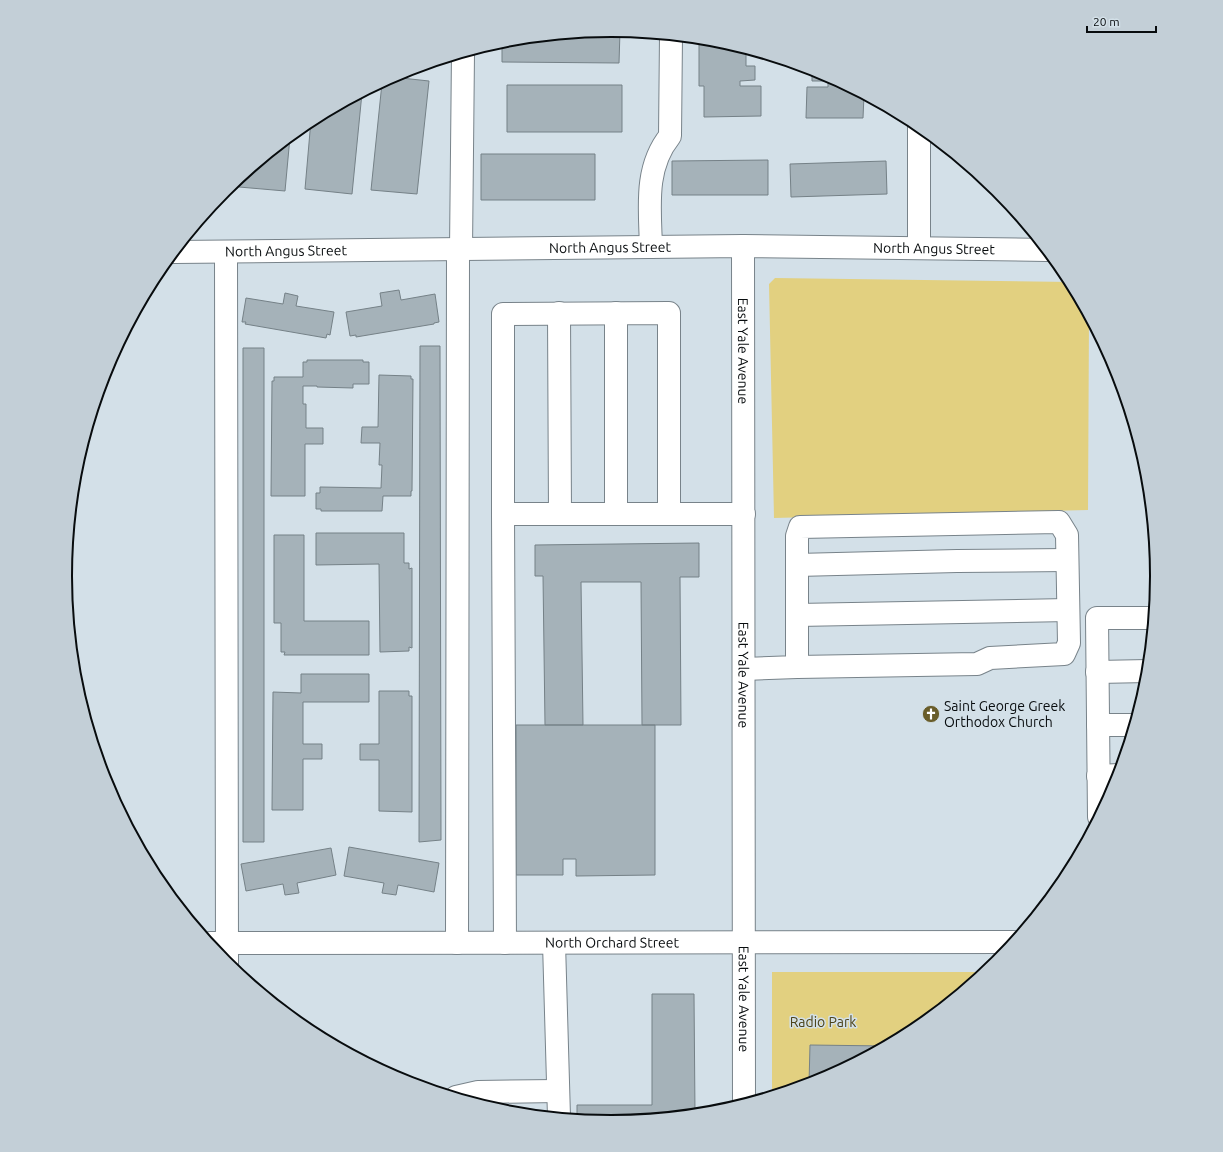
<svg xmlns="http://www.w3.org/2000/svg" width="1223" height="1152" font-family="Ubuntu,sans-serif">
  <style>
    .green { fill: #e2d080 }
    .building { fill: #a5b2b9; stroke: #758187 }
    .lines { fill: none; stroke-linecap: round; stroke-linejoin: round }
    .minor-casing { stroke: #78838a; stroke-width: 24 }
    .minor { stroke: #fff; stroke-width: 22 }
    .labels { text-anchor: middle; stroke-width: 3; stroke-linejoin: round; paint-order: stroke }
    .street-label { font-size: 14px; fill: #080c0e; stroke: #d3e0e8 }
    .poi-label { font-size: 14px; fill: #080c0e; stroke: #d3e0e8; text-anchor: start }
    .park-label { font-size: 14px; fill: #4c4319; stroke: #d3e0e8 }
    .rim { fill: none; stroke: #080c0e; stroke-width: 2 }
  </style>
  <rect width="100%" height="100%" fill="#d3e0e8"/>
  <path class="green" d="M775,278L1071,282L1089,316L1088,510L774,518L769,284Z
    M772,972H986L915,1030L820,1081L772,1095Z"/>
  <path class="building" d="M612,30L620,31L619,63L502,62V41L505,40Z
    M699,39L718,41L746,49V66H755V80L740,81V86H761V116L704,117V86H699Z
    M812,69L821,72L864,95L863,118H806L807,87H828V81H812Z
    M392,77L429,81L417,194L371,190L382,83Z
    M507,85H622V132H507Z
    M362,93L352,194L305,189L311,120Z
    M290,137L285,191L239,187V179Z
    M481,154H595V200H481Z
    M768,160V195H672V161Z
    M886,161L887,194L791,197L790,164Z
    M399,290L401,300L435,294L439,322L434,323V324L356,337V335L350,336L346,312L382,306L380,293Z
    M285,293L298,296L296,306L334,312L330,335L327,334L326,338L245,324L246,322H242L246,298L283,304Z
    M420,346H440L441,840L419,842Z
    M243,348H264V842H243Z
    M307,360H363V362H369V384H353V388L317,387V386H303V404H306V428H323V444H305V496H271L272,381H274V377H303V362H307Z
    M379,375L411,376V379H413L412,491H411V496H383L382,511H321V509H316V493H320V487L381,488L382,465H379L380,443H361L362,427H378Z
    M316,533H404V563H409V569L412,568V648L409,647V651L380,652L379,564L316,565Z
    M274,535H304V621H369V655H284L285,652H281V623H274Z
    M699,543V577H680L681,725H642L641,582H581L583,725H545L543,576H535V545Z
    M301,674H369V702H303V744H322V759H303V810H272L273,692L301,693Z
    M379,691H409V696H412V812L379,811V760H360V744H379Z
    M516,725H655V875L576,876V859H563V875H516Z
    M349,847L439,863L434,892L398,885L396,895L382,893L384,883L344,876Z
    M331,848L336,875L297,883L299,893L285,895L283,884L246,891L241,864Z
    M652,994H694L695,1114L611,1122L577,1119V1105H652Z
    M810,1045L886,1046L820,1081L809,1084Z"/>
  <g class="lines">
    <defs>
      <g id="minor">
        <path id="s1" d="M743,246L744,1104"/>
        <path d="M651,247C650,209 644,168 670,136L671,36"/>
        <path d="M919,248V125"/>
        <path d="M461,249L463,53"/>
        <path id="s2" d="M174,252L743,246L1047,250"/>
        <path d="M226,252L227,963"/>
        <path d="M559,313L560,514"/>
        <path d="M616,313V514"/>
        <path d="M503,514V314L669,313V514"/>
        <path d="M797,565L957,561L1067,560"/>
        <path d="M797,615L1068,610"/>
        <path d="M744,669L797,667L977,664L990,658L1064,654L1069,643L1067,535L1059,522L800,527L797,536V667"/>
        <path d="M1097,672L1148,671"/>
        <path d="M1098,725H1134"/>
        <path d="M1098,776L1119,775"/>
        <path d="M1099,817L1097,618H1153"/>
        <path id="s3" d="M210,943L1014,942"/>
        <path d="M457,943L458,249"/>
        <path d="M505,943L503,514H744"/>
        <path d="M554,943L559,1117"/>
        <path d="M456,1097L478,1092L558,1091"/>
      </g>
    </defs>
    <use href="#minor" class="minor-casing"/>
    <use href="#minor" class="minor"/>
  </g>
  <defs>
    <symbol id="church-disc" viewBox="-11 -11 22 22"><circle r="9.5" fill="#695d2a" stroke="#d3e0e8"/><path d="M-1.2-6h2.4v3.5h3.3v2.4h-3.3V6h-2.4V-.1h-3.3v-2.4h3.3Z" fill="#fff"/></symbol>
  </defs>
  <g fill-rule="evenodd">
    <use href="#church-disc" x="921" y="704" width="20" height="20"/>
  </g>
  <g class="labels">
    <g class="street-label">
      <text dy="5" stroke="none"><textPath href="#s2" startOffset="436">North Angus Street</textPath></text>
      <text dy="5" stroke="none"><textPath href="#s2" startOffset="760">North Angus Street</textPath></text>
      <text dy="5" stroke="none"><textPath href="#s2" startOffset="112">North Angus Street</textPath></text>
      <text dy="5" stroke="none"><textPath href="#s1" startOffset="105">East Yale Avenue</textPath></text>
      <text dy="5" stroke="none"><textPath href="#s1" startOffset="429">East Yale Avenue</textPath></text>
      <text dy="5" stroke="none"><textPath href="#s3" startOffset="402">North Orchard Street</textPath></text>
      <text dy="5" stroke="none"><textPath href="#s1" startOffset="753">East Yale Avenue</textPath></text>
    </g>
    <g class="poi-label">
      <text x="944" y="711">Saint George Greek<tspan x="944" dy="16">Orthodox Church</tspan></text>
    </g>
    <g class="park-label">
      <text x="823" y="1027">Radio Park</text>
    </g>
  </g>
  <path d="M0 0H1223V1152H0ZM72 576a539 539 0 1 1 1078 0a539 539 0 1 1-1078 0Z" fill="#c3cfd7" fill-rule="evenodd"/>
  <path class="rim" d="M72 576a539 539 0 1 1 1078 0a539 539 0 1 1-1078 0Z"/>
  <path d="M1087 26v6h69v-6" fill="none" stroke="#080c0e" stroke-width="2"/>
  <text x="1093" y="26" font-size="12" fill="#080c0e" stroke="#d3e0e8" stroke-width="3" paint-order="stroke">20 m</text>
</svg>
